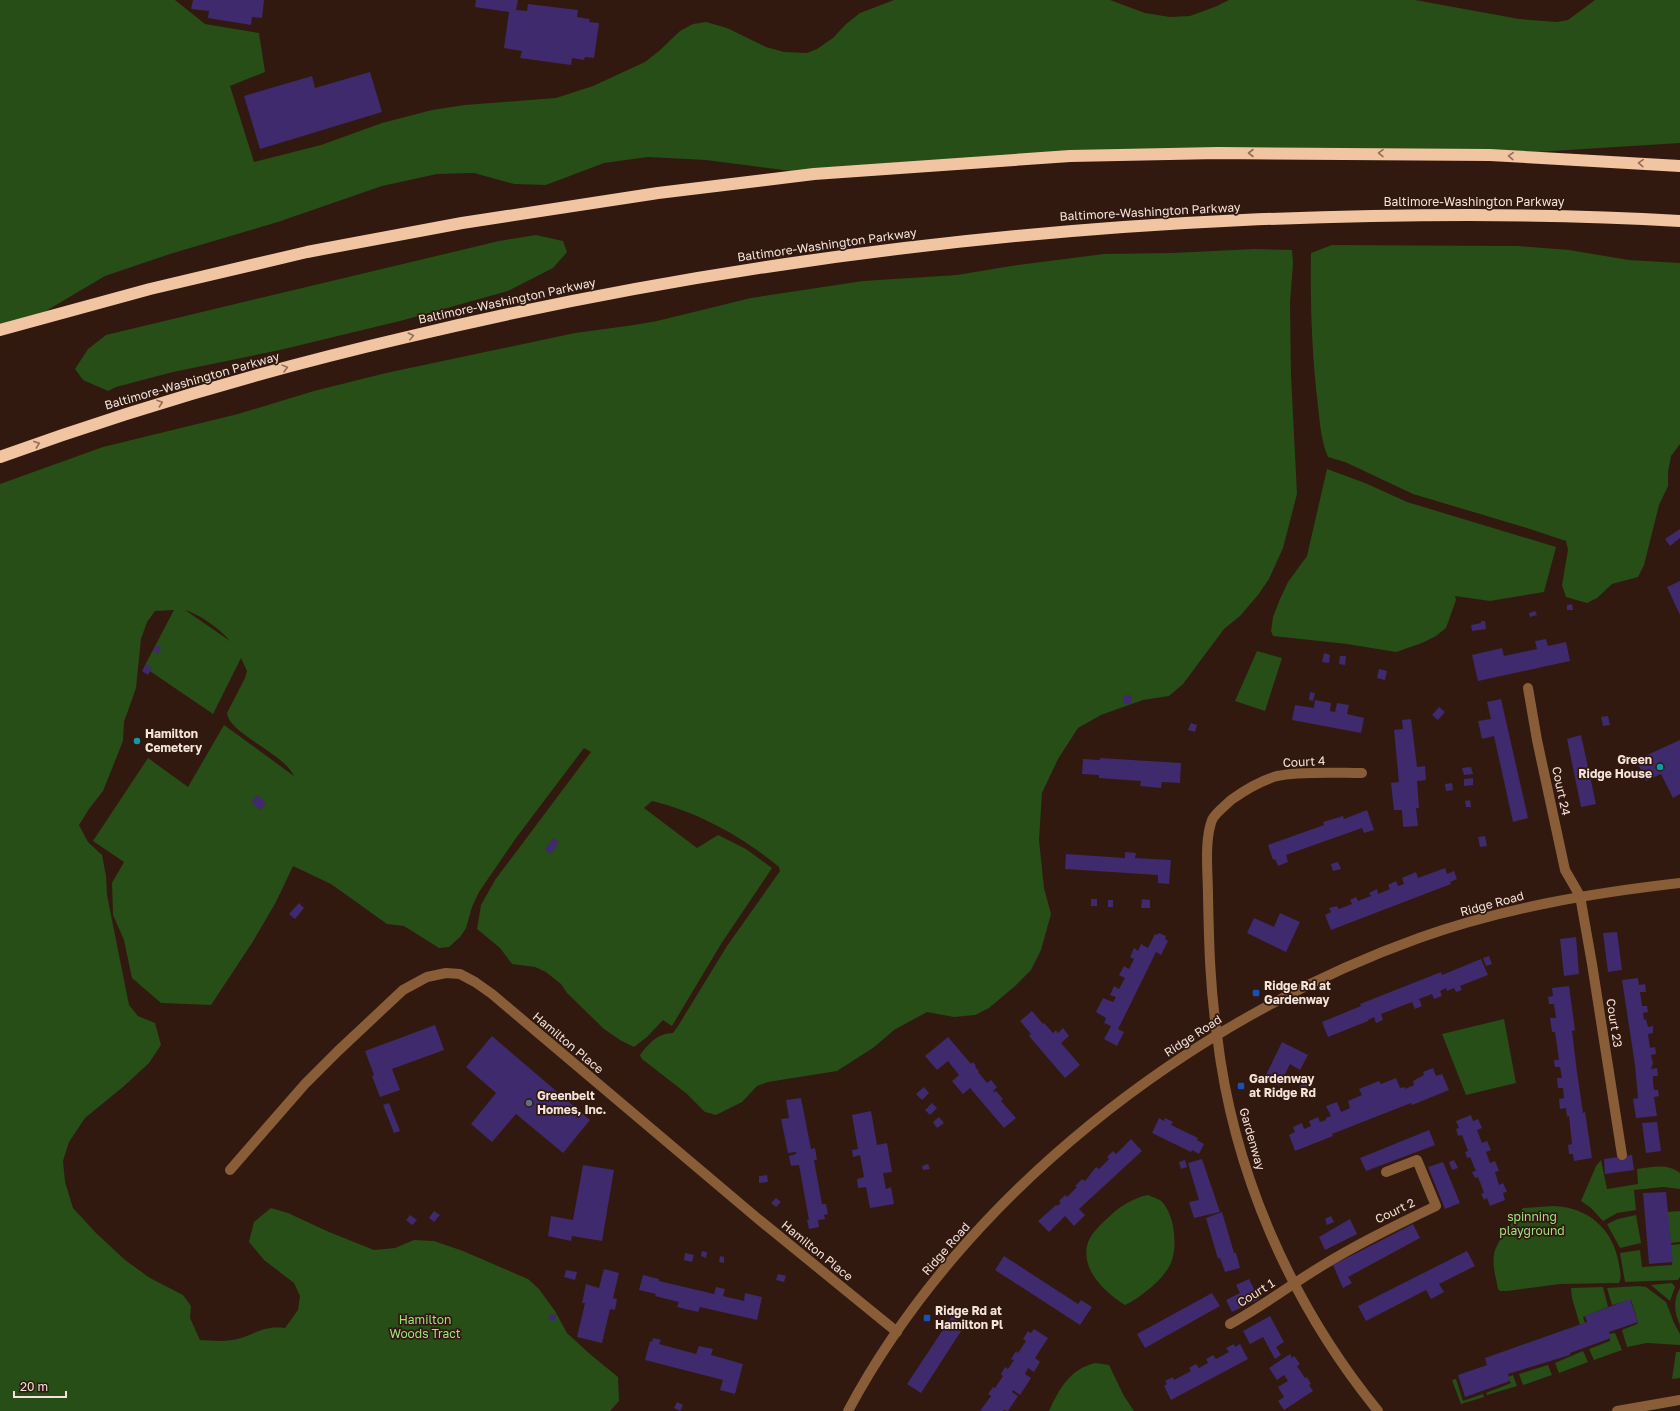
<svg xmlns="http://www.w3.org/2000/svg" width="1680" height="1411" font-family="'Golos Text',sans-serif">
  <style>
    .green { fill: #264e16; fill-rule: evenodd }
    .building { fill: #3e2a6d }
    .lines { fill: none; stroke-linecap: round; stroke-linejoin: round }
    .minor { stroke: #895d38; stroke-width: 10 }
    .tertiary { stroke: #895d38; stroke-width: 10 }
    .motorway { stroke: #f1c4a2; stroke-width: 12 }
    .oneway { stroke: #916e58 }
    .culture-dot { fill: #0f9aa8; stroke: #31190f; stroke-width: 1.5 }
    .transit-dot { fill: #1a4fb4; stroke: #31190f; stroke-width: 1.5 }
    .service-dot { fill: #5c6f8a; stroke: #31190f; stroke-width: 1.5 }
    .labels { text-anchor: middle; stroke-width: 3.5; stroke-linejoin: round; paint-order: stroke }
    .street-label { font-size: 12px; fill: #f4e3db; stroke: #31190f }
    .poi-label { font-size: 12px; font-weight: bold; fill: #f4e3db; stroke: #31190f; text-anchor: start }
    .park-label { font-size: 12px; fill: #9ee285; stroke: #31190f }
  </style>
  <rect width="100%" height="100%" fill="#31190f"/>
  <path class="green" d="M0,0H175L205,24L259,33L265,72L230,86L254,162L321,145L382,123L432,110L465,105L556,98L593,86L645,62L659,51L680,31L693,24L706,22L727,28L766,47L784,52L807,53L817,49L833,38L846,24L860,13L894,0H1110L1145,13L1170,17L1190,16L1217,6L1229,0H1415L1519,19L1557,22L1568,20L1595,0H1680V143L1490,155L1218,153L814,174L706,160L648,157L604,163L546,185L514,184L474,173L437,174L382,186L278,222L170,254L105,276L29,321L0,330Z
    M536,235L563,241L567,252L553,268L508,291L404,320L280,350L173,372L116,387L108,391L83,380L75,369L88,349L106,335L499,241Z
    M1332,245L1518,246L1569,250L1629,260L1680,263V444L1671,456L1668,472V486L1659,505L1644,565L1638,577L1612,584L1597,598L1587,603L1566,597L1562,585L1568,550L1566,541L1527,528L1413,494L1345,462L1328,457C1321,441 1320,423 1318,406C1312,356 1310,304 1311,253Z
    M1255,249L1292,250L1293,263L1290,303L1291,375L1297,494L1283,548L1269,579L1258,595L1240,616L1224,629L1183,684L1169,696L1143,700L1123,707L1101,715L1078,728L1058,759L1042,793L1039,840L1044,888L1051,914L1041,950L1031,970L1015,986L989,1008L975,1015L954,1017L927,1012L894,1030L873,1048L837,1071L768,1082L757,1086L742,1102L716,1115L705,1112L687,1094L642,1059L640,1055C649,1043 658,1033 673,1033L678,1026L727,946L780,871L779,867C743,837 698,812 652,801L644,808L697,848L718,835L746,849L772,868L721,944L672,1026L663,1020L647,1037L634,1047L620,1040L604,1029L567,993L561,984L546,972L535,967L512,964L500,948L477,929L481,905L495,880L591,752L584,748L516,838L492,873L479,892L472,907L466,928L461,936L449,947L439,948L404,926L387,924L331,884L293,866L276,902L252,943L211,1005L161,1003L132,978L124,940L113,915L112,883L124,862L93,841L148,758L188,787L224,725L294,776C284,753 229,734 227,713L245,678L247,671L241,658L213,714L144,667L174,610L155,611L147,622L141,639L136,688L124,722L123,741L103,791L89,809L79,825L88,842L102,855L106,876L107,895L129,1005L138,1016L155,1023L161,1045L149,1063L123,1087L85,1118L69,1142L63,1161L65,1182L73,1208L96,1233L125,1260L150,1278L183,1295L191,1306L190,1318L200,1340C214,1341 228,1342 241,1338C259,1332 264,1326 285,1328L298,1310L300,1296L294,1283L264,1260L249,1242L254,1222L271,1208L288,1213L329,1232L374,1250L395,1248L414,1240L434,1241L463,1251L528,1279L539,1289L555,1311L567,1333L591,1355L618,1377L619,1401L610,1411H0V484L103,447L238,414L314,391L386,373L575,333L634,325L657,321L751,298L863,281L957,275L1011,266L1104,254L1172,253ZM185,610C201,615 220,629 230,641Z
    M1327,469L1365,483L1407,502L1556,547L1544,592L1490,601L1455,596L1456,600L1446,628L1436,636L1422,643L1396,652L1347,644L1273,636L1271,631L1273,617L1280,599L1288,582L1307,556Z
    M1257,651L1282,658L1265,711L1235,701Z
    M1504,1019L1516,1083L1466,1095L1442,1034Z
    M1601,1160L1607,1189L1638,1184L1637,1169C1651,1167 1668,1163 1680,1173V1189L1663,1187L1634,1190L1636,1210L1617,1213L1603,1221L1591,1208L1581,1201L1596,1166Z
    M1148,1195C1152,1197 1156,1198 1160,1200C1175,1212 1179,1250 1169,1267C1161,1281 1140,1298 1125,1305C1106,1293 1082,1272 1087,1246C1089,1235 1100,1225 1109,1217C1120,1206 1133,1198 1148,1195Z
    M1553,1206C1588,1207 1614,1229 1619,1265C1620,1270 1622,1278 1619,1283L1560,1284L1507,1291H1500L1498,1289C1496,1277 1492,1266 1494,1255C1495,1243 1516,1217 1523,1208Z
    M1680,1211V1242L1669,1243L1666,1212Z
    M1636,1215L1641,1243L1620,1248L1607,1224L1618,1219Z
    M1680,1244V1277L1678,1280L1625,1282L1620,1253L1640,1250L1642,1267L1672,1265L1671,1245Z
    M1672,1283L1675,1287L1670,1301L1651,1285Z
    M1639,1286L1646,1287L1666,1302L1674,1323L1680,1334V1345L1647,1343L1627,1347L1622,1330L1637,1324L1638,1322L1631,1300L1612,1305L1607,1288Z
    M1603,1287L1608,1307L1583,1317L1585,1323L1580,1325L1572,1298L1571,1288Z
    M1680,1288V1325C1674,1312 1673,1301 1680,1288Z
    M1615,1333L1622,1350L1594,1360L1589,1349L1610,1341L1609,1334Z
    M1583,1351L1588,1362L1559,1373L1555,1363Z
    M1676,1352H1680V1378L1672,1379Z
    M1095,1363L1109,1365L1124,1396L1134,1411H1049C1059,1389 1070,1369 1095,1363Z
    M1548,1365L1552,1375L1523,1385L1519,1374Z
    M1513,1375L1517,1386L1487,1395L1486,1393L1511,1383L1508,1377Z
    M1456,1379L1463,1401L1483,1394L1484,1397L1461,1404L1452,1380Z"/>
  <path class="building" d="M193,0H264L262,18L252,17L251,25L208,18L209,11L191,9Z
    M476,0H518L516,10L527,11L528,4L578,10L577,17L590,19L589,22L599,23L594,58L585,57L584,60L572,58L571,65L520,58L522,51L504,48L509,12L475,7Z
    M370,72L382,112L260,149L244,96L312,76L315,88Z
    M1680,529V538L1670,546L1665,539Z
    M1680,581V615L1667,587Z
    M1572,604L1573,610H1567V605Z
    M1535,611L1537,615L1530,617L1529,613Z
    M1481,621H1485L1486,629L1472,631L1471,625L1481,623Z
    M1546,639L1548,646L1566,642L1570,661L1478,681L1472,655L1502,648L1504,656L1537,649L1535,641Z
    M156,645L161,648L158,654L153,651Z
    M1324,653L1330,655L1329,663L1322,662Z
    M1340,656H1346L1345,665L1339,664Z
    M146,664L152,668L148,675L142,671Z
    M1379,669L1387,671L1385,680L1377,678Z
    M1310,692L1315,693L1313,701L1309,700Z
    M1124,695H1132L1131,704L1123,703Z
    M1501,699L1528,818L1513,822L1494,736L1482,739L1478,721L1491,719L1487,702Z
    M1315,700L1331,703L1330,711L1335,712L1337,703L1349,705L1347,714L1364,718L1361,733L1292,720L1295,705L1314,708Z
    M1439,707L1445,712L1438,720L1432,715Z
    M1608,716L1610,725L1603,726L1601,717Z
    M1411,719L1417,767L1425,766L1426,780L1417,781L1419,808H1416L1418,826L1403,827L1402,810H1394L1391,783L1399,782L1394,730L1403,729L1402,720Z
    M1191,723L1197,725L1195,732L1188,730Z
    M1581,735L1596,804L1581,807L1567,739Z
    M1680,740V794L1673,798L1661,774L1646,781L1636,760Z
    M1100,758L1181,763L1180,783L1162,782L1161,788L1140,786L1141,781L1099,778V775L1082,774L1083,759L1100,760Z
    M1471,767L1473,774L1464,775L1462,768Z
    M1473,778V785L1464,786V779Z
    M1452,783L1453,790L1446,791L1445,784Z
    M257,795L266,803L260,810L251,801Z
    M1470,800L1471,807H1466L1465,801Z
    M1367,810L1374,830L1364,833L1362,828L1286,855L1288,862L1278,866L1275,859L1273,860L1268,845L1324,825L1323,822L1343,816L1344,819Z
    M1485,836L1487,846L1480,847L1478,837Z
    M553,838L559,842L551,854L545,850Z
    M1125,852L1136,853L1135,858L1171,860L1169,884L1158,883V875L1065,869L1066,854L1125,858Z
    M1338,862L1341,869L1333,871L1331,864Z
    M1445,868L1447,874L1454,871L1457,879L1450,882L1451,884L1331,930L1325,915L1331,912L1329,908L1337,906L1339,909L1352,904L1350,900L1356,897L1358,901L1371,896L1369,893L1377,889L1378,894L1390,889L1388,885L1396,881L1398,886L1404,884L1402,878L1416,872L1418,878Z
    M1091,899H1097V906H1091Z
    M1142,899L1150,900V908H1141Z
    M1108,900H1113V907H1108Z
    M299,903L304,908L295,919L289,914Z
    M1280,913L1300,922L1286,952L1247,933L1254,918L1274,927Z
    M1617,932L1622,970L1608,972L1603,933Z
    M1159,933L1166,936L1165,939L1168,941L1161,955L1156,952L1131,1003L1118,1029L1124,1032L1117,1046L1104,1039L1111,1026L1104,1023L1106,1018L1096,1012L1103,998L1113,1002L1116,997L1110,995L1114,986L1119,989L1125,978L1119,975L1124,966L1129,969L1134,959L1130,957L1134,948L1138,951L1141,944L1148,948L1155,934L1157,935Z
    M1576,937L1579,974L1564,976L1560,939Z
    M1489,956L1492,964L1486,966L1483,958Z
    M1481,959L1488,975L1460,986L1462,990L1456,992L1454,988L1447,991L1446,988L1440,991L1442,996L1434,999L1432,994L1419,999L1422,1006L1415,1009L1412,1002L1381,1014L1383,1020L1376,1023L1374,1017L1368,1020V1021L1328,1037L1322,1022L1361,1006L1360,1004L1441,972L1442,975Z
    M1638,978L1639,985L1645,984L1646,992H1640L1642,1006H1647L1648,1012L1643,1013L1644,1020L1646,1019L1648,1027L1653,1026V1033L1648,1034L1650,1048L1655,1047L1656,1054L1651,1055L1653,1063L1651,1069L1657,1068L1658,1076H1653V1083L1654,1090H1658L1659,1096L1654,1097L1657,1116L1636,1118L1633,1099L1638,1098L1635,1065L1622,980Z
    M1569,986L1575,1030L1572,1031L1577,1072L1583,1113L1585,1112L1592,1158L1574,1161L1573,1154H1569L1568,1145L1572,1144L1569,1116L1567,1117L1566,1108L1560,1109L1559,1099L1564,1098L1563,1088H1558L1557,1078H1562L1560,1067H1555L1554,1060H1559L1555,1032H1552L1550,1018H1556L1554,1004H1549L1548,997L1553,996L1552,988Z
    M1032,1011L1043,1024L1044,1023L1053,1033L1056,1030L1058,1033L1063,1028L1069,1036L1061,1043L1080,1065L1065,1078L1029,1036L1031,1034L1020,1021Z
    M435,1025L444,1050L392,1069L400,1090L380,1097L372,1076L374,1075L365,1051Z
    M1622,1034V1042H1616V1035Z
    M492,1036L590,1120L563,1153L516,1114L492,1142L471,1124L496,1093L466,1067Z
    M948,1037L971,1064L973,1062L976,1066L975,1067L979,1071L978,1072L987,1083L991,1080L997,1087L993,1091L994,1092L996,1091L1003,1099L1001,1101L1016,1118L1004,1128L970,1088L963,1094L952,1081L959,1075L948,1061L937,1070L925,1056Z
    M1282,1042L1308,1055L1300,1070L1290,1064L1279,1086L1264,1079Z
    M1433,1068L1436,1076L1442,1074L1449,1090L1412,1105L1411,1103L1332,1134L1333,1136L1295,1151L1289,1135L1295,1132L1293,1127L1302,1123L1304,1129L1311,1126L1309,1121L1318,1117L1320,1122L1326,1120V1118L1331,1116L1326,1106L1337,1102L1341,1112L1350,1108L1348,1101L1362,1095L1359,1089L1379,1081L1381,1084L1396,1078L1400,1088L1405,1087V1089L1414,1085L1413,1081L1424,1075L1423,1072Z
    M1306,1082L1309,1086L1302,1091L1299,1087Z
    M924,1087L929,1093L922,1100L916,1094Z
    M801,1098L811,1149L815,1148L817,1160H814L822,1204H826L828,1214L824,1215L825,1219L818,1220L819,1227L809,1229L807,1220H809L799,1165L791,1166L789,1156L796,1154V1152L788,1153L781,1119L789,1118L786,1100Z
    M389,1103L400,1131L394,1133L383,1105Z
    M932,1103L937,1108L930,1115L925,1110Z
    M871,1111L877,1145L887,1143L892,1172L883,1173L886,1189L891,1187L894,1204L870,1208L866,1187L858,1188L857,1179L864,1177L860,1155L853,1157L852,1150L858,1149L852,1115Z
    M1471,1115L1473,1121L1478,1119L1482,1128L1477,1130L1482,1143L1487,1141L1491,1150L1486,1152L1490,1163L1495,1161L1499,1171L1495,1172L1499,1185L1503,1183L1507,1192L1503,1193L1505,1200L1490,1206L1487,1198L1484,1200L1481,1194L1484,1193L1478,1177L1475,1178L1472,1172L1476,1171L1470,1157L1467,1158L1465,1152L1468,1151L1462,1135L1458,1136L1456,1129L1459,1128L1456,1121Z
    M939,1117L944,1123L937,1128L933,1122Z
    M1159,1118L1164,1121L1165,1118L1173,1122L1171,1125L1198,1138L1197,1140L1204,1144L1199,1154L1192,1150L1191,1152L1152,1133Z
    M1657,1122L1661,1151L1646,1153L1642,1123Z
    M1429,1130L1435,1145L1366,1171L1360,1158Z
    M1131,1139L1142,1151L1079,1209L1085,1215L1074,1226L1065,1216L1049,1232L1038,1221L1056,1205L1057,1206L1061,1203L1059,1201L1065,1195L1067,1197L1077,1187L1075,1186L1082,1179L1085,1181L1096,1167L1099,1169L1109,1159L1107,1157L1113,1151L1116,1154Z
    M1632,1155L1634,1170L1605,1174L1604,1159Z
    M1202,1159L1220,1212L1194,1218L1189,1202L1199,1200L1188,1163Z
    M1185,1160L1187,1167L1181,1169L1179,1162Z
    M1454,1160L1458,1168L1452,1170L1449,1162Z
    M1443,1162L1460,1203L1445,1209L1428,1167Z
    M928,1164L930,1169L923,1170L922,1166Z
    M583,1165L614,1170L602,1241L572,1236L571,1241L548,1236L551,1216L573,1220Z
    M767,1175L768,1182L759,1183V1176Z
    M1666,1192L1673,1262L1649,1264L1643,1193Z
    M776,1198L781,1202L776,1207L771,1203Z
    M434,1211L440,1215L434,1222L429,1218Z
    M1222,1212L1234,1253H1236L1240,1268L1225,1272L1220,1258L1218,1259L1206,1218Z
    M410,1215L417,1220L412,1225L406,1220Z
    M1331,1216L1334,1222L1327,1225L1325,1219Z
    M1350,1219L1357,1234L1325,1250L1319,1237Z
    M1413,1224L1420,1238L1348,1277L1352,1283L1343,1288L1333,1265Z
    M702,1251L707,1252L706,1258L701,1256Z
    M1467,1251L1475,1266L1439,1284L1444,1292L1431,1299L1426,1290L1366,1321L1358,1306Z
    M685,1253L694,1255L692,1262L684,1260Z
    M720,1256L724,1257V1263L719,1262Z
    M1004,1256L1078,1304L1081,1300L1092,1307L1080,1325L995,1270Z
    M604,1269L619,1273L613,1298L617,1299L615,1310L610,1309L602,1343L577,1337L585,1303H582L586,1284L599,1288Z
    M566,1270L577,1272L575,1280L564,1277Z
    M778,1274L786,1276L784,1282L776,1280Z
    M643,1275L659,1279V1281L714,1294L716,1287L725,1289L723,1296L744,1301L745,1293L762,1297L757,1320L700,1307L698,1312L677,1307L679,1302L655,1296L656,1294L639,1290Z
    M1249,1279L1259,1299L1232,1312L1226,1300L1240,1293L1236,1285Z
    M1212,1293L1220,1306L1145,1348L1137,1334Z
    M1630,1299L1638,1322L1609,1332L1611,1338L1570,1353V1355L1508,1374L1510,1381L1465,1397L1458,1375L1487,1365L1485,1358L1587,1322L1585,1316Z
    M550,1314L556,1315L555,1321L548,1320Z
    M952,1316L965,1325L921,1393L907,1384Z
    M1270,1316L1284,1342L1276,1347L1281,1355L1275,1359L1263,1337L1250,1344L1243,1331Z
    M1034,1329L1048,1338L1035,1358L1040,1362L1034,1372L1028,1368L1025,1374L1031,1378L1020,1395L1013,1390L1012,1392L1018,1396L1008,1411L1004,1410L1003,1411H980L991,1396L988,1394L993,1387L995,1388L1003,1376L1001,1374L1005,1367L1008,1369L1014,1360L1011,1359L1016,1351L1018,1353L1026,1341L1023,1339L1028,1331L1031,1333Z
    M653,1338L661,1340L659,1344L696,1354L699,1346L713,1349L711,1355L743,1364L735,1394L720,1390L723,1380L645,1360L650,1341L652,1342Z
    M1234,1344L1235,1347L1240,1344L1248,1359L1171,1400L1164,1386L1167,1384L1165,1381L1173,1377L1174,1380L1191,1371L1189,1368L1196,1364L1199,1368L1208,1363L1206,1359L1213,1355L1216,1359L1229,1352L1226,1348Z
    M1290,1354L1292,1358L1294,1356L1300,1364L1297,1366L1305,1378L1307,1377L1311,1384L1309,1385L1313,1391L1284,1410L1278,1401L1284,1397L1278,1387L1288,1381L1284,1375L1277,1380L1269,1368Z
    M677,1402L683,1405L680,1411L674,1408Z"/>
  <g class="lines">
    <path class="minor" d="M1528,688L1537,740L1565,870L1580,896L1592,964L1622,1155
      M1217,1035C1210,987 1209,944 1208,896C1208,873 1204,841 1212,820C1215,813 1226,805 1231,800C1245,790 1260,781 1277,776C1299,771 1338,773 1362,773
      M230,1170L305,1084L338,1051L403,990L427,977L446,973L460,974L475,982L492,994L757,1218L897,1332
      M1230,1324C1263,1306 1293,1283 1325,1264C1361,1242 1398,1224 1436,1206L1417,1160L1386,1172"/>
    <path class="tertiary" d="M1217,1035C1233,1172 1291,1304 1378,1411
      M848,1411C964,1194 1190,1020 1419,938C1503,908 1592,893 1680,883
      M1617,1411L1680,1400"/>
    <path class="motorway" d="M0,330L150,289L307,252L462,223L658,193L814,174L1070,156L1218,153L1490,155L1680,166
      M0,457C132,409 266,370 403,338C678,272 960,233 1243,220C1388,214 1535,212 1680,221"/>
  </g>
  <defs><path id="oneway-chevron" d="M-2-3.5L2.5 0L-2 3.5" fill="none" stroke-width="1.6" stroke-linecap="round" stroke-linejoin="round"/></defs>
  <g class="oneway">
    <use href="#oneway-chevron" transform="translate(1251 153) rotate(180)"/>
    <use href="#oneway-chevron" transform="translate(1381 153) rotate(-179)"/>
    <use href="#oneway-chevron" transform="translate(1511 156) rotate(-177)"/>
    <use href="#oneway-chevron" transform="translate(1641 163) rotate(-177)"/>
    <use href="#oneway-chevron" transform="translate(411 336) rotate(-14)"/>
    <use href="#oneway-chevron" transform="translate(285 368) rotate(-15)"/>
    <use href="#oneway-chevron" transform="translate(160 403) rotate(-18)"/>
    <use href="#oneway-chevron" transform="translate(37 444) rotate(-20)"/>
  </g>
  <g class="culture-dot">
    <circle cx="137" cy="741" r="4"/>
    <circle cx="1660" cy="767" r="4"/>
  </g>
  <g class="transit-dot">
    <rect x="1252" y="989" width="8" height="8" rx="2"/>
    <rect x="1237" y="1082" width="8" height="8" rx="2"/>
    <rect x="923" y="1314" width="8" height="8" rx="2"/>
  </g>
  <circle class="service-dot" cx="529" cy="1103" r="4"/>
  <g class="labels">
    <g class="street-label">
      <text x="1474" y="206">Baltimore-Washington Parkway</text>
      <text transform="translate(1150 212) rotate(-3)" y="4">Baltimore-Washington Parkway</text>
      <text transform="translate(827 245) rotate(-8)" y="4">Baltimore-Washington Parkway</text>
      <text transform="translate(507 301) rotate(-12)" y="4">Baltimore-Washington Parkway</text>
      <text transform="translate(192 381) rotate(-16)" y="4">Baltimore-Washington Parkway</text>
      <text transform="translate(1304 762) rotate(-3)" y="4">Court 4</text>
      <text transform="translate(1561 791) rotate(78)" y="4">Court 24</text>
      <text transform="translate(1492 904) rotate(-15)" y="4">Ridge Road</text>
      <text transform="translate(1614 1023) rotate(81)" y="4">Court 23</text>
      <text transform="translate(1193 1036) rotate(-33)" y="4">Ridge Road</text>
      <text transform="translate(568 1043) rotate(40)" y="4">Hamilton Place</text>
      <text transform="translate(1252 1139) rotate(74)" y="4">Gardenway</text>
      <text transform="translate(1395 1211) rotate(-26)" y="4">Court 2</text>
      <text transform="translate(946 1249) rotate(-49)" y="4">Ridge Road</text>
      <text transform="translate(817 1251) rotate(39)" y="4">Hamilton Place</text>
      <text transform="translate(1256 1293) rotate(-32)" y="4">Court 1</text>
    </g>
    <g class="poi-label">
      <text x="145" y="738">Hamilton<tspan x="145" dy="14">Cemetery</tspan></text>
      <text x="1652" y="764" text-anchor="end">Green<tspan x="1652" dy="14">Ridge House</tspan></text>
      <text x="1264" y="990">Ridge Rd at<tspan x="1264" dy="14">Gardenway</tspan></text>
      <text x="1249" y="1083">Gardenway<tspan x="1249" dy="14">at Ridge Rd</tspan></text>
      <text x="537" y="1100">Greenbelt<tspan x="537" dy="14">Homes, Inc.</tspan></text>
      <text x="935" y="1315">Ridge Rd at<tspan x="935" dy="14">Hamilton Pl</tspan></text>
    </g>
    <g class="park-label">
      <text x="1532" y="1221">spinning<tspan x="1532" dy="14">playground</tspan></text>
      <text x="425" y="1324">Hamilton<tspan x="425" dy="14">Woods Tract</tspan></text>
    </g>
  </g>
  <path d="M14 1391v6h52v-6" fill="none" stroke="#f4e3db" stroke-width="2"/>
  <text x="20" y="1391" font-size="12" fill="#f4e3db" stroke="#31190f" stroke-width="3" paint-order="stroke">20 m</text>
</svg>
